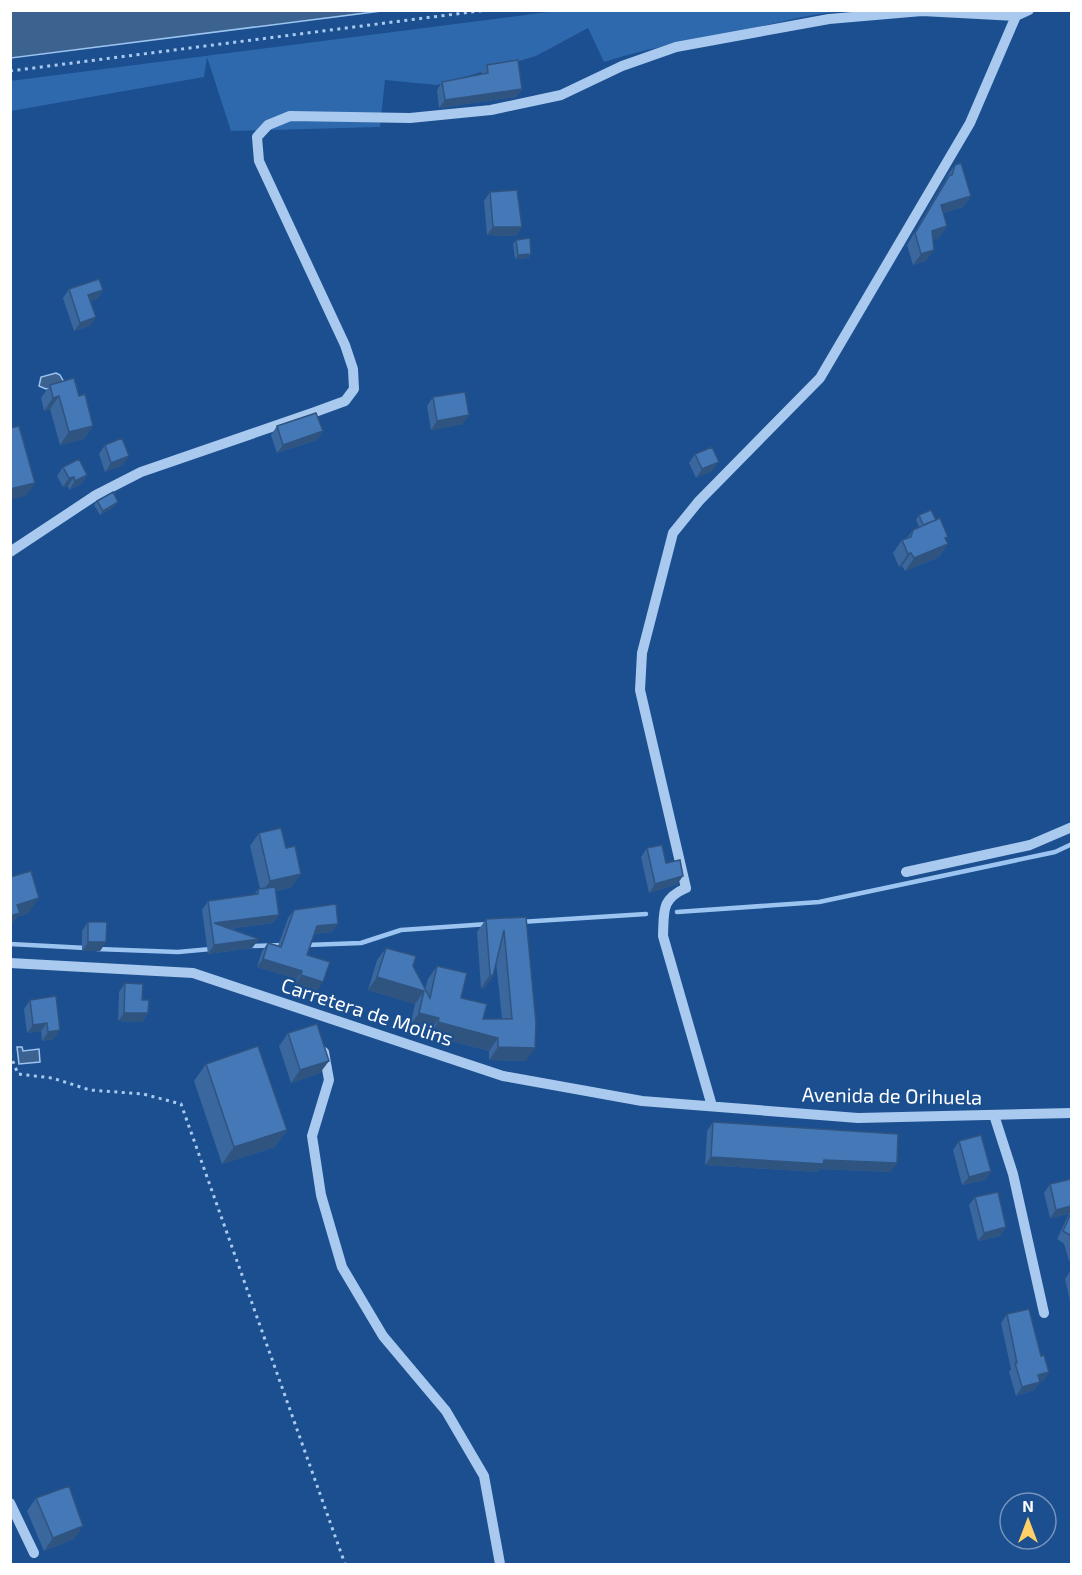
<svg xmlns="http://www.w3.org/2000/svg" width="1082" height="1575" font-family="'Exo 2',sans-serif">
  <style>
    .green { fill: #2e69ad }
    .water { fill: #3c6290; stroke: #9cc4f0; stroke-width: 1.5 }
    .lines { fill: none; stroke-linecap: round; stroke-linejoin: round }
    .stream { stroke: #9cc4f0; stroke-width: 4.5 }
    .path { stroke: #a9c9ee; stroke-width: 3; stroke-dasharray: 3 4.5; stroke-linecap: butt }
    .minor { stroke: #a9c9ee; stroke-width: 10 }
    .wall { fill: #3a679d }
    .shaded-wall { fill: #305480 }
    .building { fill: #4478b7; stroke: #305480; stroke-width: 1.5 }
    .labels { text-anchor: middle; stroke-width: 4.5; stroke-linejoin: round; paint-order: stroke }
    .street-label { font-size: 20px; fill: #fff; stroke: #1b4f8f }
  </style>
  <rect width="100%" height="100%" fill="#1b4f8f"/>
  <path class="green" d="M556,11H845C812,13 782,22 750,29C701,40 652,46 604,62L588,28L536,56L437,85L385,80L380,127L231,131L207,57L204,77L11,111L10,81Z"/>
  <path class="water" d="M11,10H381V11L11,58Z
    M56,373L60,375L65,384L46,389L39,386L41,377Z
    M17,1047H22L23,1051L39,1049L40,1062L19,1064Z"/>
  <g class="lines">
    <path class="stream" d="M677,912L819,902L1055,852L1072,844
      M520,922L646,914
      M10,944L86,948
      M307,945L361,943L401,930L488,924
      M250,946L283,945
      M97,949L178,952L211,949"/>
    <path class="path" d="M10,71L487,10
      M10,1054L18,1074L52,1078L90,1090L143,1094L181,1104L345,1564"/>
    <path class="minor" d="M10,552L96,495L141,472L315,412L345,401L354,389L353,369L345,345L259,161L257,137L268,125L290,116L410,118L491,110L561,95L622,66L676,47L829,19L922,11L1016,16
      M906,872L1030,845L1072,827
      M10,963L193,973L503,1076L642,1101L858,1118L1072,1113
      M324,1052L329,1080L312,1136L321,1195L342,1267L383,1336L446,1411L484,1476L500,1564
      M712,1106L663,936C664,911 661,899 686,888L640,690L642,653L673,533L699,501L820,378L970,123L1016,16L1029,10
      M994,1115L1013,1174L1044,1313
      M10,1503L34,1553"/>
  </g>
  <path class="wall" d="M487,65L522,89L516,97L439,108L437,90L442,82L481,74V73Z
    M955,165L971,196L963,207L943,213L947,226L939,238L933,239L926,261L913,265L907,245L946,179L947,176Z
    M490,192L516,236L487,235L484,201Z
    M516,240L531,254L528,258L515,259L513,244Z
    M69,289L103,290L97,299L90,301V326L74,331L63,298Z
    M50,385L79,396L93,426L84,439L60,445L50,409L44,411L41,398Z
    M433,397L463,424L431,430L427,406Z
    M277,426L323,431L317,440L277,453L271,435Z
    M105,445L123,465L105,472L99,454Z
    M695,454L712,471L696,478L689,463Z
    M63,467L87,475L81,484L69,490L68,486L63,487L57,476Z
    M97,501L115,506L100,515L94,505Z
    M919,515L936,520L948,544L939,557L905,571L902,566L899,567L893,553L902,540L907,538L913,530L919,527L916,520Z
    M259,833L292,887L276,891L279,915L273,923L230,929L259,939L252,948L208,954L202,910L208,901L254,895L258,889H260L250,846Z
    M647,848L683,876L677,884L649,893L641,857Z
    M294,910L332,932L314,934L307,955L317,991L295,984L297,979L257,967L262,951L268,943L278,946L288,918Z
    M526,917V1061L489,1060V1051L429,1035L430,1031L410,1026L415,1004L368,990L377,960L386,948L413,966L425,989L428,979L437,966L461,998L483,1019H502L496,962L493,976L484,989L481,988L477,932L486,919Z
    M88,922L106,942L100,951H82V931Z
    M125,983L142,1000L148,1013L142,1022L118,1021L119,992Z
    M56,996L54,1039L42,1041L41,1031L27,1033L24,1009L30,1000Z
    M288,1033L320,1073L291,1083L279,1046Z
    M206,1064L287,1130L275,1147L222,1164L194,1081Z
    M713,1122L891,1172L820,1169L817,1172L705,1165L707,1131Z
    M959,1141L991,1171L985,1180L962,1185L953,1150Z
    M1071,1179V1261H1069L1064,1244L1057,1239L1069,1214L1050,1218L1044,1193L1050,1184Z
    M975,1197L1006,1227L1000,1236L978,1241L969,1205Z
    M1071,1270V1305L1065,1279Z
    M1007,1314L1041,1356L1049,1372L1043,1381L1040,1382L1034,1390L1016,1396L1009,1372L1011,1369L1001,1323Z
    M36,1498L74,1539L44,1551L27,1511Z"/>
  <path class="shaded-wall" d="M522,89L516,97L439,108L445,100Z
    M971,196L963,207L933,216L941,205Z
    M947,226L939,238L924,242L932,231Z
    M493,227H522L516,236L487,235Z
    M934,250L926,261L913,265L921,254Z
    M531,254L528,258L515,259L518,255Z
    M103,290L97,299L82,304L88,295Z
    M96,317L90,326L74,331L80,323Z
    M59,396L50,409L44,411L53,398Z
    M469,415L463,424L431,430L437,421Z
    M93,426L84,439L60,445L69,432Z
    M323,431L317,440L277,453L283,445Z
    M129,456L123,465L105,472L111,463Z
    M719,462L712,471L696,478L702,469Z
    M87,475L81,484L69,490L75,481Z
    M74,477L68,486L63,487L69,478Z
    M35,483L26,496L10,500V489Z
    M118,502L115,506L100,515L103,511Z
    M948,537L941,547L948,544L939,557L905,571L914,558Z
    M911,553L902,566L899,567L908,554Z
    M301,874L292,887L261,894L270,881Z
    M683,876L677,884L649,893L655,884Z
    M39,898L28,914L17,917L10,927V914L17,905Z
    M279,915L273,923L212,931L214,923Z
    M338,924L332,932L311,934L317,926Z
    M259,939L252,948L208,954L214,945Z
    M88,942H106L100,951H82Z
    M263,959L302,971L297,979L257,967Z
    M301,975L323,982L317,991L295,984Z
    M490,975L493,976L484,989L481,988Z
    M377,977L424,991L415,1004L368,990Z
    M124,1013H148L142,1022L118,1021Z
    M419,1013L439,1018L430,1031L410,1026Z
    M438,1022L498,1038L489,1051L429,1035Z
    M47,1023L41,1031L27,1033L33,1025Z
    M60,1030L54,1039L42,1041L48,1032Z
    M498,1047L535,1048L526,1061L489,1060Z
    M329,1061L320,1073L291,1083L300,1070Z
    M287,1130L275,1147L222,1164L234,1147Z
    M711,1157L824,1160L897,1163L891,1172L820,1169L817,1172L705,1165Z
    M991,1171L985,1180L962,1185L969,1177Z
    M1071,1206V1211L1069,1214L1050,1218L1056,1210Z
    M1006,1227L1000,1236L978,1241L984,1233Z
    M1049,1372L1043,1381L1032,1384L1038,1375Z
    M1040,1382L1034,1390L1016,1396L1022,1387Z
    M83,1526L74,1539L44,1551L53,1538Z"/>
  <path class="building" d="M518,60L522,89L445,100L442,82L488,73L487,65Z
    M961,163L971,196L941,205L947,226L932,231L934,250L921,254L915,233L949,176L952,175L955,165Z
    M517,190L522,227H493L490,192Z
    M530,238L531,254L518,255L516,240Z
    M99,279L103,290L88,295L96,317L80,323L69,289Z
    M74,378L79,396L85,394L93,426L69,432L59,396L53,398L50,385Z
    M465,392L469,415L437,421L433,397Z
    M316,413L323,431L283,445L277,426Z
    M19,426L35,483L10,489V428Z
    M122,438L129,456L111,463L105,445Z
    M712,447L719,462L702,469L695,454Z
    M79,459L87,475L75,481L74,477L69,478L63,467Z
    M113,492L118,502L103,511L97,501Z
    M931,510L936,520L923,525L919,515Z
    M940,518L948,537L945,538L948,544L914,558L911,553L908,554L902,540L911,537L913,530Z
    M281,828L286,848L295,846L301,874L270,881L259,833Z
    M662,845L666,863L680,860L683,876L655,884L647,848Z
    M31,871L39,898L17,905L20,913L10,916V877Z
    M275,887L279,915L214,923L259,939L214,945L208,901L258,894V889Z
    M336,904L338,924L317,926L307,955L330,962L323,982L301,975L302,971L263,959L268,943L281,947L294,910Z
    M526,917L536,1023L535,1048L498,1047V1038L438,1022L439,1018L419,1013L424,991L377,977L386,948L416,956L413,966L430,998L437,966L467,973L461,998L487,1004L483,1019H512L504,930L493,976L490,975L486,919Z
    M88,922H107L106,942H88Z
    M125,983L143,984L142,1000H149L148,1013H124Z
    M56,996L60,1030L48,1032L47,1023L33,1025L30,1000Z
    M317,1024L329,1061L300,1070L288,1033Z
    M258,1046L287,1130L234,1147L206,1064Z
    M713,1122L898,1134L897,1163L824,1160L823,1164L711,1157Z
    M981,1135L991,1171L969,1177L959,1141Z
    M1071,1179V1206L1056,1210L1050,1184Z
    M998,1192L1006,1227L984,1233L975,1197Z
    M1071,1213V1241L1070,1235L1063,1231Z
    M1029,1309L1041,1356L1044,1355L1049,1372L1038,1375L1040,1382L1022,1387L1015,1363H1017L1007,1314Z
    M69,1486L83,1526L53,1538L36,1498Z"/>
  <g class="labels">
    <g class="street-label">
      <text transform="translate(367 1012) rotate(18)" y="7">Carretera de Molins</text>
      <text transform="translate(892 1096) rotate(1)" y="7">Avenida de Orihuela</text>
    </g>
  </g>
  <rect width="1082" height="1575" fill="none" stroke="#ffffff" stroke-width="24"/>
  <g transform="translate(1028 1521)"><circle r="28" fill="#1b4f8f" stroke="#7695bc" stroke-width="1.5"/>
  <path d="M0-4.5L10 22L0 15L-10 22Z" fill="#ffd166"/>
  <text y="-9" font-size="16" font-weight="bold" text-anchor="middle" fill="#ffffff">N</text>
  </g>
</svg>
